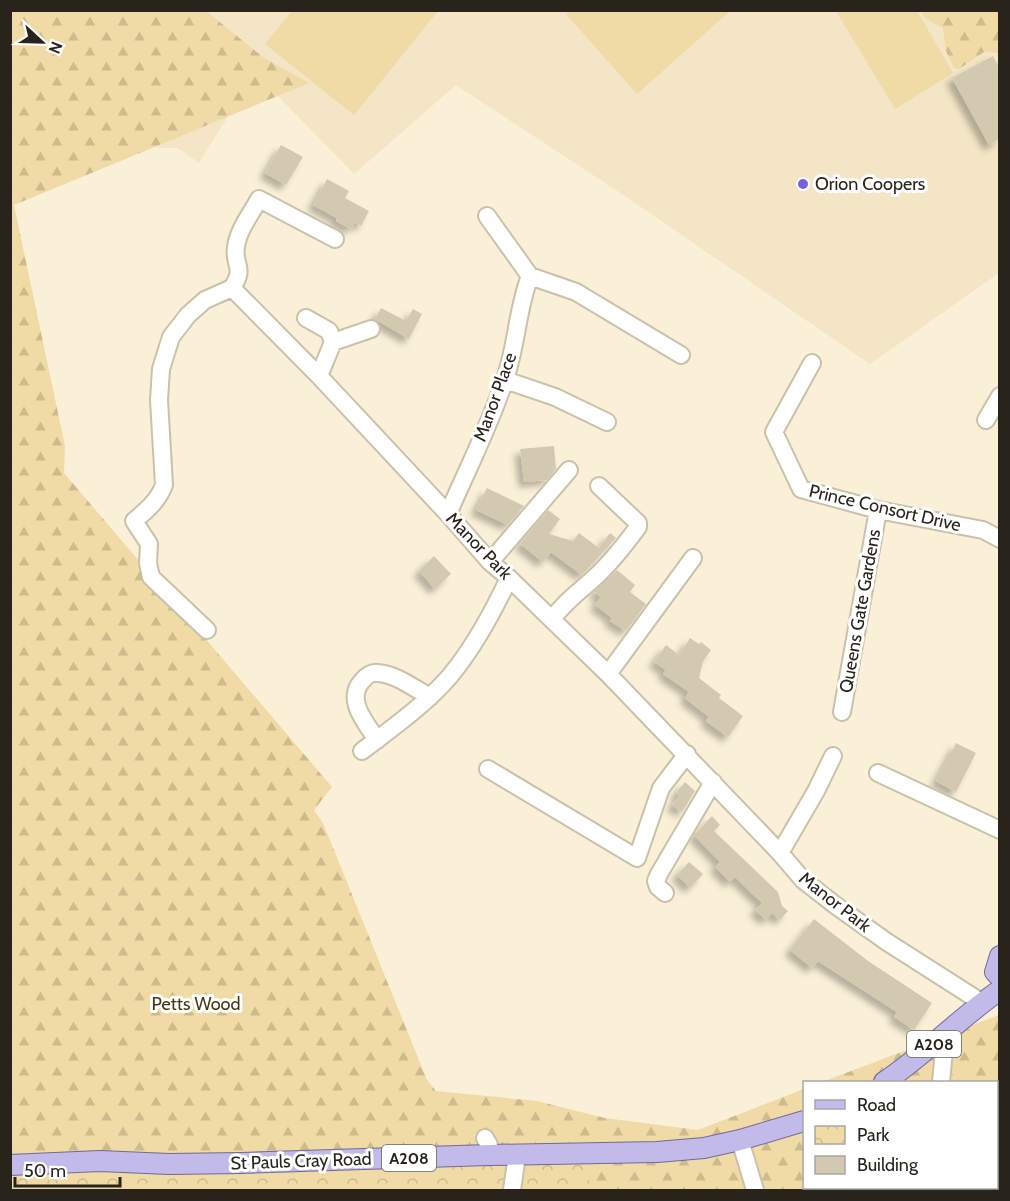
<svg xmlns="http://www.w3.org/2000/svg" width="1010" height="1201" font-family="Cabin,sans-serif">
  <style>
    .built { fill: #f3e5c5 }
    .grass { fill: #f0daa5 }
    .forest { fill: url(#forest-firs) }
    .park { fill: url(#park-crowns) }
    .building { fill: #d3c9b1; filter: url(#shadow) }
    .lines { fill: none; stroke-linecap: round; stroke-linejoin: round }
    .minor-casing { stroke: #cac1a9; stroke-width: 20 }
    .major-casing { stroke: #716998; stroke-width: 22 }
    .minor { stroke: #fff; stroke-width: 16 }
    .major { stroke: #c2bbe9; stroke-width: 20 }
    .poi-dot { fill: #7b5fda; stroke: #fff; stroke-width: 2 }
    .labels { text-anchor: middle; stroke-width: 6; stroke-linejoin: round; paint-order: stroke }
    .shield { fill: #fff; stroke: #68665f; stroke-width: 1.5 }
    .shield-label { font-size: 16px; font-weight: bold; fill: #28241b }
    .poi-label { font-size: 18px; fill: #28241b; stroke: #fff; text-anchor: start }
    .street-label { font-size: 18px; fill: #28241b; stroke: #fff }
    .park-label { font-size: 18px; fill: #443714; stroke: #fff }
  </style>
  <defs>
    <pattern id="forest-firs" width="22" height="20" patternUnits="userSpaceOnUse" patternTransform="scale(1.5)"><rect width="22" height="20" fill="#f0daa5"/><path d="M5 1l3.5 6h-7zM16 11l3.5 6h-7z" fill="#cebb8d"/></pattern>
    <pattern id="park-crowns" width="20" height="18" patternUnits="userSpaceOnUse" patternTransform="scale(1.5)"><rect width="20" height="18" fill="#f0daa5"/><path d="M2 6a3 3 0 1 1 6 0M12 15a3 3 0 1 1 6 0" fill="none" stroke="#cebb8d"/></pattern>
    <filter id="shadow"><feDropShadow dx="-5.5" dy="5.5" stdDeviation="3" flood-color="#0004"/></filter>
  </defs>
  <rect width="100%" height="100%" fill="#faf0d7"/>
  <path class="built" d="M54,11H999V273L870,364L622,194L456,85L354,174L276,94L240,97L199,163L178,148H160L141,144Z"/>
  <path class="grass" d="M570,10H730V11L637,94L566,14Z
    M292,11V10L438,11L354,115L265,44Z
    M836,11H917L953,73L895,109Z"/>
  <path class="forest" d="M10,11H206L264,58L309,83L14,205L65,446L64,473L332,787L314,810L323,823L427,1080L436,1091L537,1101L605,1118L698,1130L804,1089V1188H874L868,1190H11Z
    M920,11H999V53L984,52L959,69L954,68L946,51L943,28L926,19Z
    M999,1015V1151L997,1152L996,1082H822Z"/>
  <path class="park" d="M590,1160L589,1190H11V1172Z"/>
  <path class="building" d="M993,56L999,67V139L989,145L952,78Z
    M281,145L303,157L286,185L265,173Z
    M327,179L349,191L345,198L369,211L361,226L355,222L351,229L336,221L337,218L313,205Z
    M381,308L406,321L413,309L422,314L409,339L375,319Z
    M554,446L556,469L547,480L524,482L520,449Z
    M487,488L524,506L508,525L476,510Z
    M548,510L560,519L549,534L573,541L579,533L599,548L610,533L616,538L582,575L551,552L543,562L520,544Z
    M434,556L451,574L435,589L419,571Z
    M617,570L635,585L630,592L646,604L626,631L610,621L612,618L595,605L601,597L594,592Z
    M690,638L699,644L701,642L711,650L703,661L699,678L721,695L719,698L743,716L728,737L706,721L709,717L685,698L689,692L663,674L666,670L654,662L666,645L679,655Z
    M956,743L976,753L956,792L936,781Z
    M685,782L695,791L682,812L672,805L679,796L676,793Z
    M712,816L720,825L714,831L778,892L782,906L788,911L780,920L772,913L766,920L755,910L762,903L735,877L730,882L715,867L720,862L694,835Z
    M689,862L703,874L690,888L677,875Z
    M814,919L868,961L932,1003L914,1030L894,1017L897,1012L818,961L812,968L790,950Z"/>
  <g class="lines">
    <defs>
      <path id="minor" d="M530,276L576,292L681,355
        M232,288C246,267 233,266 236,247C238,230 251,214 259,199L335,239
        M306,318L329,331L333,342L319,376
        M333,342L371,329
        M812,363L774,432L801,489L878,510L983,530L1000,539
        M505,380L555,397L607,422
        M986,420L1000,396
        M448,514C467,470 490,425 505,379C517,345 517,309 530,276L487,216
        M490,562L569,470
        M552,619C566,601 575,595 592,580C609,565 624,546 638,527V523L599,486
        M207,630L151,577L148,563L149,544L134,521C147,510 158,501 164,485L159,400L161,369L171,337L188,315L205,300L232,288L319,376L448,514L490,562L509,578L608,674L780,853L803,880L835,905L887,942L981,1002
        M608,674L693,558
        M842,712L878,510
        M377,740C366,723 345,700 362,681C366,676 372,672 378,673C396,674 415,689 430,697
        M362,751C392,728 425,705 450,676C475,646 493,612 509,578
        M488,769L637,858L661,788L687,754
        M878,773L1000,830
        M780,853L816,791L833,756
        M665,893L658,887L656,881L659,874L713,782
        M939,1039L944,1051L941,1082
        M485,1138L489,1145V1155
        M740,1140L755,1190
        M512,1190L517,1155
        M892,1190L896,1188"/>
      <path id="major" d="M1000,956L995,972L1000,977
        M884,1082C925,1055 959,1018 1000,990
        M10,1165L100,1161L169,1164L241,1163L489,1155L657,1152L704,1148L740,1140L804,1121"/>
    </defs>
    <use href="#minor" class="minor-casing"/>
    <use href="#major" class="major-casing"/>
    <use href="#minor" class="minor"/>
    <use href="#major" class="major"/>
  </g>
  <circle class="poi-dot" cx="803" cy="184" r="6"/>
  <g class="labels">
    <g class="shield">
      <rect x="907" y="1031" width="54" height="26" rx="4.5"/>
      <rect x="382" y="1145" width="54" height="26" rx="4.5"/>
    </g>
    <g class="shield-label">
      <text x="934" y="1050">A208</text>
      <text x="409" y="1164">A208</text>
    </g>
    <g class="poi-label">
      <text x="815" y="190">Orion Coopers</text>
    </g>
    <g class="street-label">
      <text transform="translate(495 397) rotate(-70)" y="6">Manor Place</text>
      <text transform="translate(885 508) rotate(13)" y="6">Prince Consort Drive</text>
      <text transform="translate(479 546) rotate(46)" y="6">Manor Park</text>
      <text transform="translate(860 611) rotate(-80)" y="6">Queens Gate Gardens</text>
      <text transform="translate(835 902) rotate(38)" y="6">Manor Park</text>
      <text transform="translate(301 1161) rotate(-2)" y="6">St Pauls Cray Road</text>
    </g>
    <g class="park-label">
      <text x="196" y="1010">Petts Wood</text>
    </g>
  </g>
  <rect width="1010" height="1201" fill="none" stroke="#28241b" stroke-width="24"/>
  <rect x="803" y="1081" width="195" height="108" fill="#ffffff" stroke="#a9a7a4" stroke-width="1.5"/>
  <rect x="815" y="1100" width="30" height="9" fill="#c2bbe9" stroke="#a9a7a4" stroke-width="1.5"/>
  <text x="857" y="1111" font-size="18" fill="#28241b">Road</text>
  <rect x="815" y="1126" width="30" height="18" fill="url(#park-crowns)" stroke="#a9a7a4" stroke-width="1.5"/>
  <text x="857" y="1141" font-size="18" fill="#28241b">Park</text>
  <rect x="815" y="1156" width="30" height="18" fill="#d3c9b1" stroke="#a9a7a4" stroke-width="1.5"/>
  <text x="857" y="1171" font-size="18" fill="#28241b">Building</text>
  <g transform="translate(42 42) rotate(112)" stroke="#ffffff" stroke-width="4.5" paint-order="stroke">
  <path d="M0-4.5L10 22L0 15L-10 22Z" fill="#28241b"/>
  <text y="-9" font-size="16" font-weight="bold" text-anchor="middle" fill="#28241b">N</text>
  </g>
  <path d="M15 1177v9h105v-9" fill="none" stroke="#28241b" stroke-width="3"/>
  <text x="24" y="1177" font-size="18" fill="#28241b" stroke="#ffffff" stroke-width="4.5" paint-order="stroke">50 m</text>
</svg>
